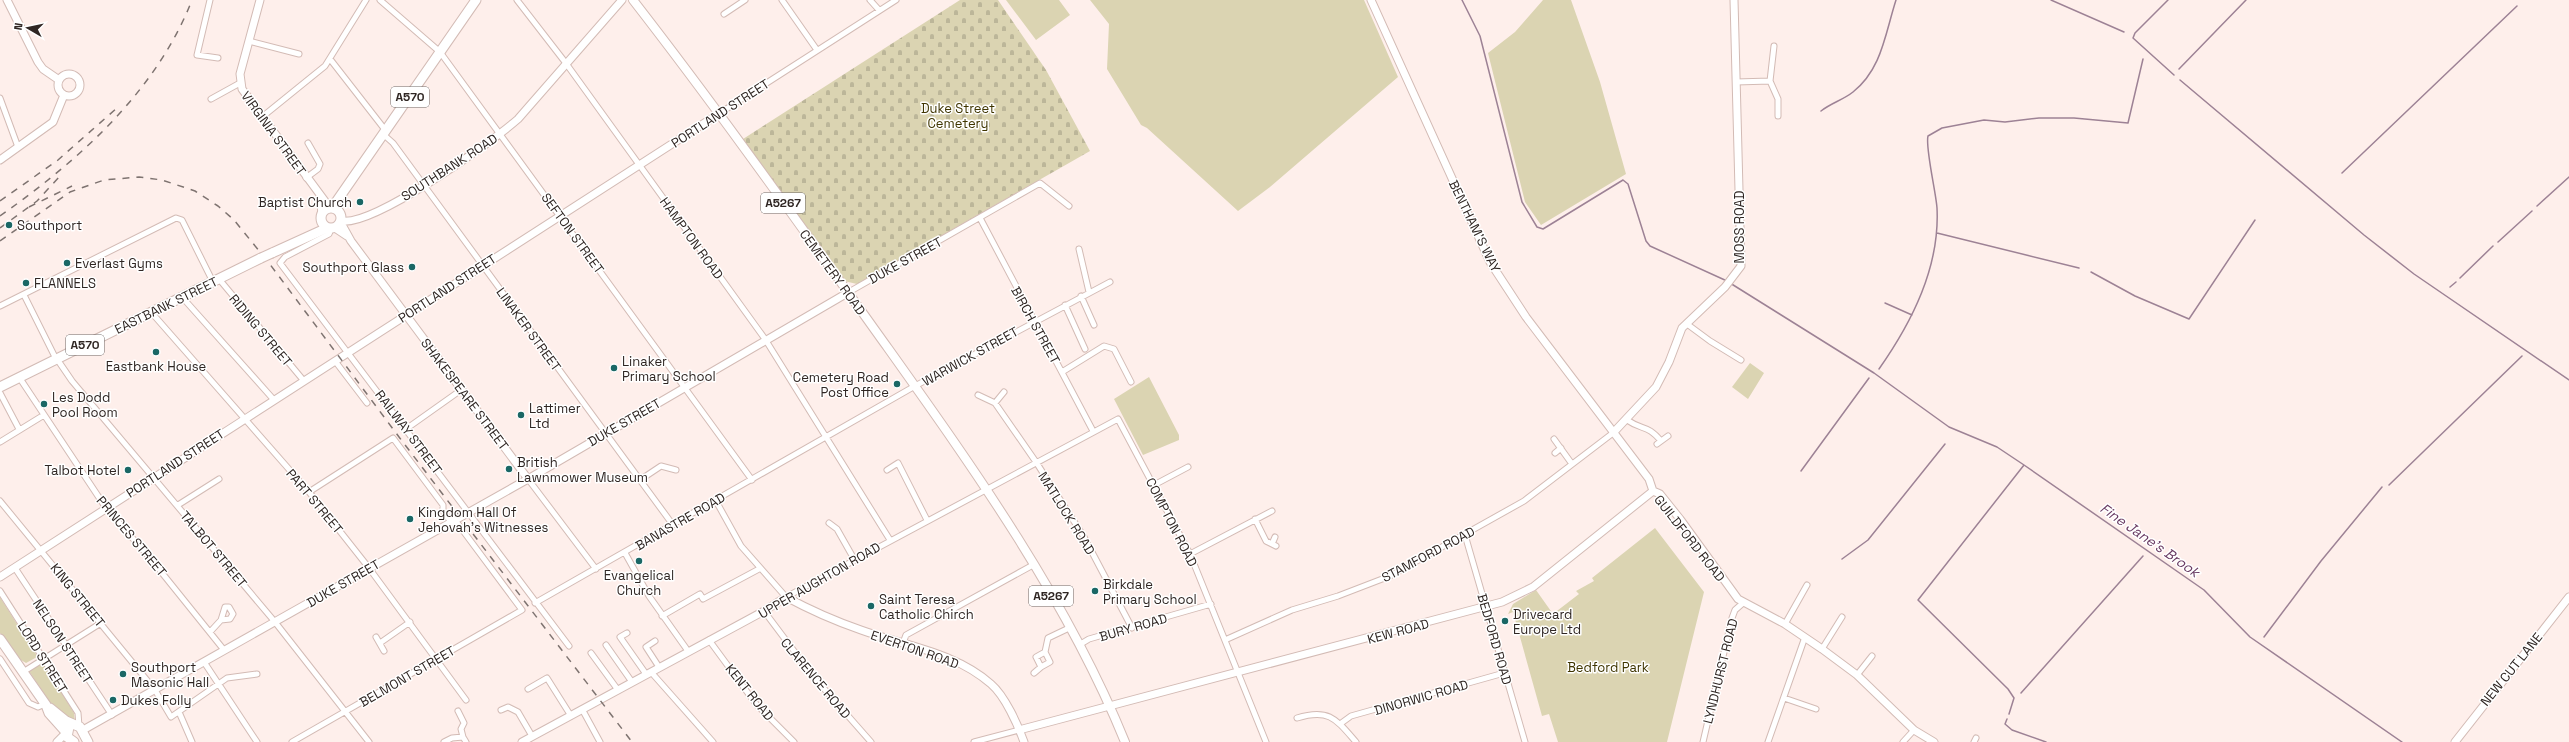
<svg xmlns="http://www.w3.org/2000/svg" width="2569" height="742" font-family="'Space Grotesk',sans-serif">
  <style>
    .green { fill: #dbd4b2 }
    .cemetery { fill: url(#cemetery-stones) }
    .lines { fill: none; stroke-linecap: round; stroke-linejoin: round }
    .stream { stroke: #9d8295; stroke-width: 1.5 }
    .street-casing { stroke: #d3bbb5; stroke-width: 7 }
    .secondary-casing { stroke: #d3bbb5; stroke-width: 9 }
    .primary-casing { stroke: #d3bbb5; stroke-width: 10 }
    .highway-casing { stroke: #d3bbb5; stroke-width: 11 }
    .street { stroke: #fff; stroke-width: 5 }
    .secondary { stroke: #fff; stroke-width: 7 }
    .primary { stroke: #fff; stroke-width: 8 }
    .highway { stroke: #fff; stroke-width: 9 }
    .rail { stroke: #7e7370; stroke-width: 1.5; stroke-dasharray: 7 7; stroke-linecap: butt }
    .highway-bridge-casing { stroke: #d3bbb5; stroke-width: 11; stroke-linecap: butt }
    .highway-bridge { stroke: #fff; stroke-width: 9 }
    .poi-dot { fill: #1a6765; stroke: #fff; stroke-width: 1.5 }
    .labels { text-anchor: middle; stroke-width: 3; stroke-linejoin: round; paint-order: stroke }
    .shield { fill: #fff; stroke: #6d6765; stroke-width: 1 }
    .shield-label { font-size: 12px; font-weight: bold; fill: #2f2623 }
    .park-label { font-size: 13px; fill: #3f3500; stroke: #fff }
    .street-label { font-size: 13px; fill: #2f2623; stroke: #fff }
    .poi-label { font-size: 13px; fill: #2f2623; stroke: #fff; text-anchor: start }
    .water-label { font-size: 14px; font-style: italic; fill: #683a62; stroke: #fff }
  </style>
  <defs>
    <pattern id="cemetery-stones" width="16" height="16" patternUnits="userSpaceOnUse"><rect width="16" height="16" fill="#dbd4b2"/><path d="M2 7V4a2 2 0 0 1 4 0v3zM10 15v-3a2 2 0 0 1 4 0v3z" fill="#bcb699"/></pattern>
  </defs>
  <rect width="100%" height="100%" fill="#feefeb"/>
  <path class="green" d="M1006,0H1059L1070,15L1036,40Z
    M1090,0H1364L1398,77L1270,187L1238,211L1147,128L1141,125L1107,69L1109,24Z
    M1543,0H1571L1600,82L1626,174L1541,225L1525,202L1488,53L1515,32Z
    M1750,363L1764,373L1748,399L1732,387Z
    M1149,377L1179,435V440L1143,455L1114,399Z
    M1655,528L1704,592L1667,742H1558L1549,714L1542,716L1513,612L1508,614L1513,604L1536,590L1553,614L1579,594L1576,591L1594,581L1592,578Z
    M0,597L36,654L37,657L26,663L21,660L0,633Z
    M43,662L74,713L75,722L53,707L29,671Z"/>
  <path class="cemetery" d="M960,0H998L1046,70L1090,151L857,284L844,281L743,139Z"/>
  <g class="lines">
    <path class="stream" d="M1462,0L1480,36L1522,202L1537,227L1543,229L1623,180L1628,184L1646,241L1650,246L1727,281
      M2051,0L2124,32
      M2168,0L2135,33L2133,38L2174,75
      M2179,69L2246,0
      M2180,80L2364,235L2414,274L2569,380
      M1821,111C1831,103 1843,100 1853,92C1882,69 1885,34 1896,0
      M2342,173L2517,6
      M2537,206L2569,177
      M1937,233L2079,268
      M2498,242L2532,211
      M2091,272L2135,296L2189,319L2255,220
      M2460,278L2493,246
      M1730,283L1874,373L1949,427L1997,447L2024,465L2204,590L2250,637L2402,742
      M2450,287L2456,282
      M1885,303L1912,315
      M1879,369C1912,322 1940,267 1937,208C1936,192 1925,147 1928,136L1942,128L1984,120L2005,122L2039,118H2074L2128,123L2143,59
      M1801,471L1869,378
      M2389,485L2522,356
      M1842,559L1868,540L1945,444
      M2264,637L2321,561L2382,487
      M2021,693L2143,556
      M2009,714L2014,698L2008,689L1918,600L2024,465
      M2007,719L2005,724L2012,730L2046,742"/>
    <defs>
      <path id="street" d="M210,0L197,55L218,58
        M380,0L440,52L752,480
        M517,0L565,62L765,339L890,540
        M782,0L817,50
        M870,0L879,10
        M724,14L745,0
        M249,41L299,54
        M330,59L386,131
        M1770,81L1774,46
        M1736,82L1770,81L1778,99V116
        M0,98L18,147
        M211,99L240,83
        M720,113L896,0
        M262,117L325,66L366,0
        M384,135L393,143L673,525
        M306,178L318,169L320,164L308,143
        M980,218L1093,431
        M331,229L329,234L285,257L280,263L569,646
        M1079,249L1089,292
        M219,279L304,381
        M849,292L1040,183L1069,206
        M24,295L56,359
        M1081,296L1094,325
        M182,297L274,400
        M1065,305L1085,349
        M0,306L176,218L182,220L213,282
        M151,312L309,492L369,568L466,700
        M1687,324L1710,341L1741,360
        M57,359L72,381L275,622L369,742
        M335,361L367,403
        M1062,372L1104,346L1114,349L1131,382
        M19,377L106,508L150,558L224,650
        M0,393L19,429
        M978,395L995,403L1036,462L1084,537L1132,628
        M995,403L1004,392
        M1627,420C1643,431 1647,424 1661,441
        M406,429L461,390
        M1554,439L1572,464
        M0,442L44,415
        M1657,444L1668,436
        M1555,453L1561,448
        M887,470L898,463L927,520
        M528,479L596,569
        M640,480L661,466L676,470
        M1154,485L1188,467
        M309,492L393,438L443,505V511L451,522
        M0,501L155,690L171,717L227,678L257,674
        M716,501L741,546L786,597L1118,419L1190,554L1266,742
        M178,505L219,479
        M1255,519L1266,541L1276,546
        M829,523L837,529L854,559
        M1465,535L1525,742
        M1272,544L1275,537
        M625,553L649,596L688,651
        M1190,554L1272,511
        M15,568L112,715
        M0,591L78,713L79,726
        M535,603L915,386L1110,282
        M764,611L812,675L871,742
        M662,616L700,594L703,599L759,569
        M1785,624L1807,585
        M210,632L221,620L225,607H229L233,614L230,619L221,620
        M627,633L620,637L646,674
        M376,637L384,651
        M709,640L756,704L794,742
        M1225,640L1292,610L1338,596L1390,576L1524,501L1613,433
        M655,641L646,647L659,667
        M380,643L410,622
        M903,643L906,635L1033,565
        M606,645L632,682
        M1079,645L1089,639L1211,604
        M1822,649L1842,617
        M591,653L618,690
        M0,659L29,703L38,707L45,704
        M204,662L257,742
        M1041,667L1050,662L1045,652
        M23,672L101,623
        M651,672L713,742
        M1034,673L1041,667L1036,657L1045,652L1048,638L1069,628
        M1857,675L1872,656
        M528,689L547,678L571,716
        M1784,698L1816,709
        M582,709L600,742
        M501,710L508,707L518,712L532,736
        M458,711L464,723L461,729L463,737
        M179,712L192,742
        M1297,718C1329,708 1336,719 1356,742
        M1340,724L1351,716L1504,673
        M292,742L522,610L455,520
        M444,742L452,738L463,737L466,742
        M974,742L1019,730
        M1703,742L1732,618L1735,610L1743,603
        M1768,742L1805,637
        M1903,742L1914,730
        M1974,742L1976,738"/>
      <path id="secondary" d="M7,0L38,62L43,69L59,80
        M260,0L240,74L242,89L330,208
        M1371,0L1490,262L1526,317L1649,479L1653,491L1660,494L1680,519L1738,599L1785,624L1822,649L1857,675L1914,730L1934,742
        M58 85a11 11 0 1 1 22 0a11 11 0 1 1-22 0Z
        M0,160L53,122L64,95
        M320,198L322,213
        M341,221C373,227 492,142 518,119L622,0
        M341,223L351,241L528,479
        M335,228L347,236
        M1613,433L1656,387L1669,362L1682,328L1725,287L1741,266L1734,0
        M0,577L720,113
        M83,730L528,479L849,292
        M1019,730L1502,602L1533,587L1653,491
        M57,742L66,733
        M522,742L764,611L786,597C810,610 835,621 861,630C905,646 955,652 991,684C1005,696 1018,725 1024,742
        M2455,742L2569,597"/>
      <path id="primary" d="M633,0C720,112 802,228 885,344C974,469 1067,599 1125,742"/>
      <path id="highway" d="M321 218a10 10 0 1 1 20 0a10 10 0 1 1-20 0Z
        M332,208L476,0
        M272,253L327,228
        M0,387L261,258
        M0,639L46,705L49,713L66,732
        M50,708L66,721L80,727L88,742
        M69,727L67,737L74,742"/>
    </defs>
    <use href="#street" class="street-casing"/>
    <use href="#secondary" class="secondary-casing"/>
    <use href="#primary" class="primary-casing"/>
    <use href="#highway" class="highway-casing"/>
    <use href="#street" class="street"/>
    <use href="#secondary" class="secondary"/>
    <use href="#primary" class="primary"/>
    <use href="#highway" class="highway"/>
    <path class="rail" d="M0,201L58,160L118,107
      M29,207L72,186
      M0,216C79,160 156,92 192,0
      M0,228L37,201L61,175
      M0,241L70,192L104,180L139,177L162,180L195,191L218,206L234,220L269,263L399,437L632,742"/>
    <defs>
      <path id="highway-bridge" d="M261,258L272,253"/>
    </defs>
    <use href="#highway-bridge" class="highway-bridge-casing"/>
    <use href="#highway-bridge" class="highway-bridge"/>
  </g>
  <g class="poi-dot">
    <circle cx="360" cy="202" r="4"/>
    <circle cx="9" cy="225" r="4"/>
    <circle cx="67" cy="263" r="4"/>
    <circle cx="412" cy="267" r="4"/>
    <circle cx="26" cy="283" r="4"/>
    <circle cx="156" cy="352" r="4"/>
    <circle cx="614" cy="368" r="4"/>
    <circle cx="897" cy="384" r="4"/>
    <circle cx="44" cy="404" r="4"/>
    <circle cx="521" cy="415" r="4"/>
    <circle cx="509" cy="469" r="4"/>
    <circle cx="128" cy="470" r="4"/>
    <circle cx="410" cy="519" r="4"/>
    <circle cx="639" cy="561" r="4"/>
    <circle cx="1095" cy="591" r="4"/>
    <circle cx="871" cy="606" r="4"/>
    <circle cx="1505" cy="621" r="4"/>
    <circle cx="123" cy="674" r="4"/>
    <circle cx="113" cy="700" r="4"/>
  </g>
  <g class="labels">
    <g class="shield">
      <rect x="391" y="87" width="38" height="20" rx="3"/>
      <rect x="761" y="193" width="44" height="20" rx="3"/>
      <rect x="66" y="335" width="38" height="20" rx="3"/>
      <rect x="1029" y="586" width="44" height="20" rx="3"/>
    </g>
    <g class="shield-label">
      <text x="410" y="101">A570</text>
      <text x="783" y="207">A5267</text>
      <text x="85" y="349">A570</text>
      <text x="1051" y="600">A5267</text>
    </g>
    <g class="park-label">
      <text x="958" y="113">Duke Street<tspan x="958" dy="15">Cemetery</tspan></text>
      <text x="1608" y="672">Bedford Park</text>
    </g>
    <g class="street-label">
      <text transform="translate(720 113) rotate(-33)" y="5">PORTLAND STREET</text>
      <text transform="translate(274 133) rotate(54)" y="5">VIRGINIA STREET</text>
      <text transform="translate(449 167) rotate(-33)" y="5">SOUTHBANK ROAD</text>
      <text transform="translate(1475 226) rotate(64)" y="5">BENTHAM'S WAY</text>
      <text transform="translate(1739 227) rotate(-90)" y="5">MOSS ROAD</text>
      <text transform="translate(573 233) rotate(54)" y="5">SEFTON STREET</text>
      <text transform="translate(692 238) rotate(54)" y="5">HAMPTON ROAD</text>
      <text transform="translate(905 260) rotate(-29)" y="5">DUKE STREET</text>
      <text transform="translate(833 272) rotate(54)" y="5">CEMETERY ROAD</text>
      <text transform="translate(447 288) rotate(-33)" y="5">PORTLAND STREET</text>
      <text transform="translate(166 305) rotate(-26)" y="5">EASTBANK STREET</text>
      <text transform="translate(1036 325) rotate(61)" y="5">BIRCH STREET</text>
      <text transform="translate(529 329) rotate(54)" y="5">LINAKER STREET</text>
      <text transform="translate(261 330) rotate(50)" y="5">RIDING STREET</text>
      <text transform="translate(970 356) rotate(-29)" y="5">WARWICK STREET</text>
      <text transform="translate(465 394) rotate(53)" y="5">SHAKESPEARE STREET</text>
      <text transform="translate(624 422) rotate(-30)" y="5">DUKE STREET</text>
      <text transform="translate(409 432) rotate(53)" y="5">RAILWAY STREET</text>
      <text transform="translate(175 463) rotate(-33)" y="5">PORTLAND STREET</text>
      <text transform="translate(315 501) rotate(50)" y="5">PART STREET</text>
      <text transform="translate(1067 513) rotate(58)" y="5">MATLOCK ROAD</text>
      <text transform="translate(680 521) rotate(-30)" y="5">BANASTRE ROAD</text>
      <text transform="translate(1172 522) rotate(63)" y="5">COMPTON ROAD</text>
      <text transform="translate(132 536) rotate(50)" y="5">PRINCES STREET</text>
      <text transform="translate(1690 538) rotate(52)" y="5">GUILDFORD ROAD</text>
      <text transform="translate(214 549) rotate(50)" y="5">TALBOT STREET</text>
      <text transform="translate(1428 554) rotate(-28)" y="5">STAMFORD ROAD</text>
      <text transform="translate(819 580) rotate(-30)" y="5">UPPER AUGHTON ROAD</text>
      <text transform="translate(343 583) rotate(-30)" y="5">DUKE STREET</text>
      <text transform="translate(78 595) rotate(51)" y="5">KING STREET</text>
      <text transform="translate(1133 627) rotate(-16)" y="5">BURY ROAD</text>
      <text transform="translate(1398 631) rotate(-15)" y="5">KEW ROAD</text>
      <text transform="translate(1495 639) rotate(74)" y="5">BEDFORD ROAD</text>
      <text transform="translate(63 641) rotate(57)" y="5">NELSON STREET</text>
      <text transform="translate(915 649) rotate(19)" y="5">EVERTON ROAD</text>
      <text transform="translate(43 657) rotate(58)" y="5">LORD STREET</text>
      <text transform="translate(2511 669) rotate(-51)" y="5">NEW CUT LANE</text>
      <text transform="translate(1720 671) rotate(-76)" y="5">LYNDHURST ROAD</text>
      <text transform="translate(407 676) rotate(-30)" y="5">BELMONT STREET</text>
      <text transform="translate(816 678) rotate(50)" y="5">CLARENCE ROAD</text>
      <text transform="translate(750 692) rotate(51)" y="5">KENT ROAD</text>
      <text transform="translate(1421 697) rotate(-16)" y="5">DINORWIC ROAD</text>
    </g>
    <g class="poi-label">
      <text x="352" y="207" text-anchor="end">Baptist Church</text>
      <text x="17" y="230">Southport</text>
      <text x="75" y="268">Everlast Gyms</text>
      <text x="404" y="272" text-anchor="end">Southport Glass</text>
      <text x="34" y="288">FLANNELS</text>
      <text x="622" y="366">Linaker<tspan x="622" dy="15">Primary School</tspan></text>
      <text x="156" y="371" text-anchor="middle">Eastbank House</text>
      <text x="889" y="382" text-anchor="end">Cemetery Road<tspan x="889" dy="15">Post Office</tspan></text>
      <text x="52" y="402">Les Dodd<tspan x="52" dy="15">Pool Room</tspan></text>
      <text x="529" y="413">Lattimer<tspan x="529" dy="15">Ltd</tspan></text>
      <text x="517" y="467">British<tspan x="517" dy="15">Lawnmower Museum</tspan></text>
      <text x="120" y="475" text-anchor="end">Talbot Hotel</text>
      <text x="418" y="517">Kingdom Hall Of<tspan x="418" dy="15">Jehovah's Witnesses</tspan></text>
      <text x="639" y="580" text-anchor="middle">Evangelical<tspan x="639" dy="15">Church</tspan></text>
      <text x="1103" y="589">Birkdale<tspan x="1103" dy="15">Primary School</tspan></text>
      <text x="879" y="604">Saint Teresa<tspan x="879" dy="15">Catholic Chirch</tspan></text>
      <text x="1513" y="619">Drivecard<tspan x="1513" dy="15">Europe Ltd</tspan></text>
      <text x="131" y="672">Southport<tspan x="131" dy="15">Masonic Hall</tspan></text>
      <text x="121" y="705">Dukes Folly</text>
    </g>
    <g class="water-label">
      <text transform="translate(2150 540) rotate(35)" y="5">Fine Jane's Brook</text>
    </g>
  </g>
  <g transform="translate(28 28) rotate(279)" stroke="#ffffff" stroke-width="3" paint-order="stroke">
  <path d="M0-3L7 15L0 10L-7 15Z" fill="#2f2623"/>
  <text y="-6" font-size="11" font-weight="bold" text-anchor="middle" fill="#2f2623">N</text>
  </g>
</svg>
